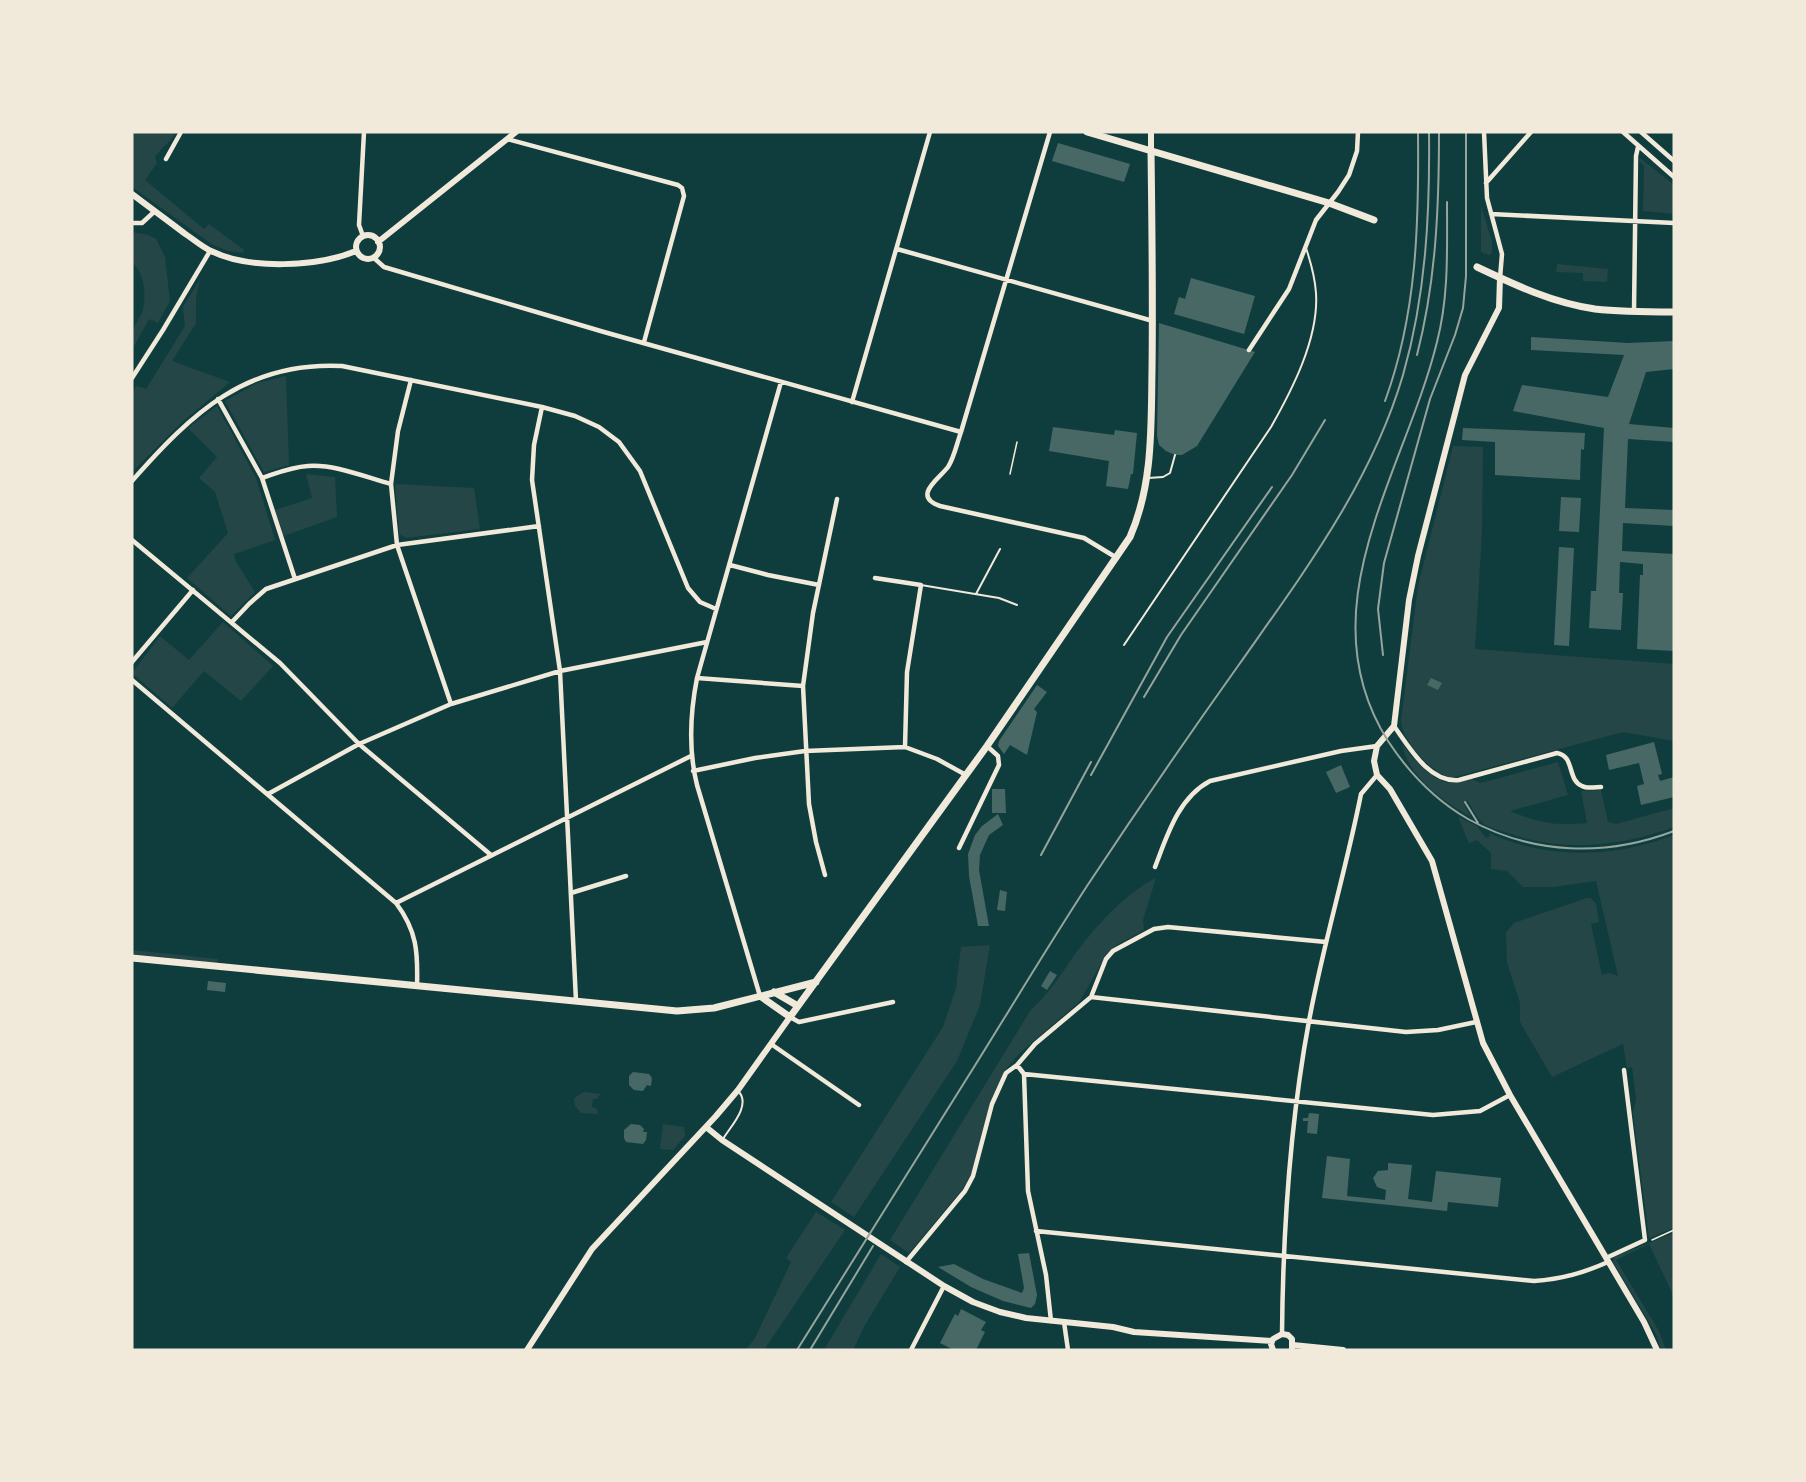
<svg xmlns="http://www.w3.org/2000/svg" width="1806" height="1482" font-family="'Fira Sans Condensed',sans-serif">
  <style>
    .green { fill: #244646 }
    .building { fill: #486865 }
    .lines { fill: none; stroke-linecap: round; stroke-linejoin: round }
    .path { stroke: #f1e9da; stroke-width: 1.5 }
    .service { stroke: #f1e9da; stroke-width: 2 }
    .minor { stroke: #f1e9da; stroke-width: 4.5 }
    .tertiary { stroke: #f1e9da; stroke-width: 6 }
    .secondary { stroke: #f1e9da; stroke-width: 7 }
    .rail { stroke: #97a49c; stroke-width: 2 }
  </style>
  <rect width="100%" height="100%" fill="#0f3d3e"/>
  <path class="green" d="M132,132H176C170,143 162,147 155,157L157,163L145,180L204,229L209,224L244,250L243,253L228,251L213,245L132,187Z
    M1640,158L1674,185V214L1643,211L1644,166L1639,161Z
    M1481,206L1492,242V253L1489,255L1481,252Z
    M132,232L148,235L156,239L165,257L170,301L158,323L149,319L132,350C132,344 131,336 133,330C135,324 139,319 142,313C147,297 145,274 132,262Z
    M1557,264L1608,269L1607,282L1583,281V273L1556,272Z
    M200,279L196,297V323L172,361L230,382L182,422L132,472V392L137,386L146,389L185,326L183,307Z
    M286,376L289,465L264,472L225,401L257,383Z
    M217,406L256,478L275,540L234,554L236,562L255,592L231,616L187,578L228,533L215,492L199,478L217,457L188,428Z
    M1453,446L1483,447L1482,532L1475,649L1674,664V741L1623,732L1451,778C1431,772 1402,742 1401,720L1418,586Z
    M306,474L335,477L337,517L284,536L275,510L312,498Z
    M395,484L474,488L480,529L406,538L399,534Z
    M223,622L273,666L241,701L204,671L172,708L132,673L160,636L189,660Z
    M1402,744C1412,758 1434,783 1452,783C1458,783 1465,781 1471,779L1481,783L1558,762L1568,795L1510,811C1539,823 1556,826 1587,823L1581,791L1601,790L1608,822L1616,824L1674,808V827C1622,846 1568,852 1514,835C1505,832 1492,829 1484,824C1477,819 1472,808 1468,801L1464,804L1471,817C1443,801 1408,777 1402,744Z
    M1458,817L1477,826L1486,838L1490,836L1489,833C1548,860 1614,858 1674,835V1228L1649,1238L1633,1113L1636,1099L1632,1067L1627,1068L1623,1044L1552,1077L1520,1022V1003L1507,962L1506,933L1514,923L1587,898H1591L1596,904L1599,922L1591,924L1602,975L1610,973L1618,976L1596,881L1553,887H1523L1507,871L1491,869V853L1477,840L1469,843Z
    M1156,878L1143,920L1144,930L1118,944L1106,955L1080,1001L1020,1053L1005,1070L990,1104L971,1175L961,1191L909,1253L890,1240L1030,1011C1050,992 1058,979 1073,957C1093,929 1125,893 1156,878Z
    M990,945L980,1005L957,1061L854,1217L831,1202L943,1027L956,988L961,947Z
    M132,950L218,959L217,963L132,954Z
    M584,1092L600,1094L597,1099H593L592,1107L597,1109L598,1114L581,1113L575,1106L574,1098Z
    M663,1124L684,1127L685,1136L673,1150L660,1149Z
    M816,1212L845,1230L764,1350H746L755,1338L791,1262L786,1258Z
    M1674,1233V1297L1649,1244L1616,1260L1659,1331L1666,1350H1661L1656,1334L1613,1262L1614,1257Z
    M881,1254L900,1267L865,1325L853,1350H824Z"/>
  <path class="building" d="M1058,143L1130,164L1124,182L1052,161Z
    M1191,278L1255,296L1244,334L1174,314L1179,297L1185,299Z
    M1159,323L1255,352L1197,446L1182,455H1175L1166,451L1159,445L1157,436Z
    M1531,337L1628,343L1674,341V369L1646,372L1629,424L1674,428V442L1628,439L1625,508L1674,510V526L1623,523L1622,551L1674,554V651L1637,649L1640,575H1643V564L1620,562L1619,593H1623L1621,630L1589,628L1591,591H1596L1604,428L1513,411L1522,385L1608,397L1624,355L1531,350Z
    M1053,427L1114,435L1115,430L1137,433L1133,474H1131L1128,489L1106,486L1109,461L1049,451Z
    M1463,428L1585,433L1584,450L1581,449L1580,480L1495,475V442L1462,440Z
    M1561,497L1581,498L1579,532L1559,531Z
    M1559,547L1574,548L1569,646L1554,645Z
    M1431,678L1442,683L1438,690L1427,685Z
    M1037,685L1047,692L1034,709L1037,712L1027,755L1010,745L1004,754L998,746L999,741Z
    M1654,742L1662,774L1658,775L1660,781L1674,777V797L1641,805L1637,786L1644,784L1639,763L1609,770L1606,755Z
    M1341,765L1350,787L1336,793L1326,772Z
    M992,789H1005L1006,813H992Z
    M998,814L1003,825L989,835L980,855L979,870L989,926H978L969,876L968,854L975,835L982,826Z
    M1000,890L1007,892L1005,911L997,910Z
    M1050,971L1057,975L1047,990L1041,986Z
    M208,981L226,983L225,992L207,990Z
    M633,1072L649,1074L652,1078L651,1086L647,1085L643,1091L634,1090L629,1085V1076Z
    M1309,1113L1319,1114L1317,1134L1307,1133L1308,1121H1303V1118H1308Z
    M631,1124L640,1125L644,1129L643,1132H647L646,1140L643,1144L626,1142L624,1138V1130Z
    M1327,1156L1350,1159L1347,1196L1385,1200L1386,1190L1377,1187L1373,1178L1378,1171L1388,1170V1163L1412,1165L1408,1199L1432,1202L1436,1171L1501,1178L1498,1207L1448,1202L1447,1211L1322,1198Z
    M1029,1253L1037,1295L1035,1304L1031,1308L1003,1301L971,1287L938,1267L954,1264L983,1279L1022,1293L1024,1288L1018,1254Z
    M961,1309L986,1322L981,1330L985,1332L976,1350H954L940,1343L955,1314L958,1316Z"/>
  <g class="lines">
    <path class="path" d="M1010,474L1017,442
      M1652,1240L1674,1230"/>
    <path class="service" d="M1148,478L1163,477L1170,473L1175,455
      M921,585L999,598L1017,605
      M976,594L1000,549
      M1124,645L1271,427C1292,390 1319,338 1316,293C1315,278 1311,263 1306,248
      M723,1139C730,1127 751,1106 739,1092"/>
    <path class="minor" d="M1050,132L961,432C957,443 954,458 948,467C940,478 911,496 940,506L1084,538L1117,558
      M1484,132L1487,198L1502,254L1500,278
      M1623,132L1674,177
      M1641,132L1674,161
      M507,139L678,185L682,188L684,196L644,342
      M166,159L181,132
      M1486,183L1531,132
      M1491,214L1674,223
      M132,223H142L155,211
      M363,236L359,225L364,132
      M897,249L1153,321
      M374,258L384,267L604,332L961,432
      M1634,311L1636,156L1638,147
      M1249,350L1289,289L1316,220L1338,192L1349,175L1357,151L1358,132
      M132,378L163,330L210,251
      M411,380L398,431L391,484L397,545L451,704
      M218,399L262,478L295,579
      M852,402L930,132
      M542,407L534,445L532,480L560,671L576,1001
      M262,478C277,473 291,467 308,466C335,464 365,477 391,484
      M132,481C192,413 246,361 342,366L542,407L575,416L599,427L619,442L640,471L688,588L700,602L716,609
      M132,540L280,663L359,744L491,855
      M730,565L768,575L819,585
      M875,578L921,585L907,672L905,747
      M232,622L249,604L266,589L397,545L539,526
      M132,662L193,590
      M697,678L803,686
      M132,680L396,903C417,931 418,952 417,986
      M1394,726C1409,747 1429,783 1459,780L1557,753C1575,756 1567,780 1582,786C1587,789 1596,787 1601,787
      M693,771L755,758L805,751L905,747L937,759L966,775
      M268,794L359,744L451,704L560,671L707,642
      M959,848L999,765L998,756L987,746
      M1155,867C1167,836 1178,798 1210,781L1341,751L1377,746
      M825,875L816,842L809,804L803,686L813,613L837,499
      M571,893L626,876
      M396,903L691,756
      M760,996L697,785C688,749 690,714 697,678L781,382
      M1091,997L1406,1032L1438,1030L1476,1022
      M790,1017L799,1022L893,1002
      M771,1044L859,1105
      M1017,1065L1024,1074L1028,1191L1046,1275L1051,1321
      M1024,1074L1433,1115L1480,1111L1510,1095
      M1036,1231L1534,1281C1562,1279 1583,1273 1608,1262
      M1606,1258L1645,1240L1624,1070
      M906,1262L965,1191L973,1176L992,1104L1006,1073L1017,1065L1035,1044L1091,997L1106,959L1113,951L1154,929L1168,927L1326,942
      M1064,1322L1068,1350
      M1282,1334C1283,1229 1290,1123 1309,1021C1323,945 1346,870 1361,794L1377,775
      M911,1350L944,1286"/>
    <path class="tertiary" d="M1151,132V151
      M132,194C149,207 167,220 184,233C193,239 202,247 211,251C250,270 317,267 356,251
      M356 247a12 12 0 1 1 24 0a12 12 0 1 1-24 0Z
      M378,242L516,132
      M1500,278L1499,308L1465,375L1418,556L1409,600L1394,726L1377,746L1374,761L1377,775L1390,789L1432,861L1483,1043L1510,1095L1644,1322L1657,1350
      M706,1127L722,1140L944,1286L973,1302L1000,1312L1026,1318L1113,1327L1134,1332L1272,1341
      M1293,1345L1343,1350
      M527,1350L592,1249L716,1116L738,1090L790,1017
      M1273,1350L1271,1344L1273,1339L1282,1334L1288,1335L1292,1339V1350"/>
    <path class="secondary" d="M1087,132L1329,203L1374,220
      M1477,267C1515,285 1553,303 1595,309C1621,312 1648,312 1674,312
      M132,958L677,1011L714,1008L816,982
      M774,992L798,1006
      M760,996L790,1017L987,746L1130,537C1153,484 1151,428 1152,371C1153,298 1152,224 1151,151"/>
    <path class="rail" d="M1447,202C1447,249 1449,296 1437,342C1405,472 1304,608 1388,741C1409,773 1435,800 1468,819C1533,855 1606,857 1674,831
      M1417,355C1436,281 1439,208 1439,132
      M1385,401C1417,314 1419,223 1418,132
      M1383,655L1378,609L1384,563L1430,399L1455,335L1463,308L1466,276V132
      M1144,697L1181,635L1292,475L1325,420
      M1091,775L1167,637L1272,487
      M1465,802L1478,823
      M1041,855L1091,762
      M797,1350C858,1253 919,1156 979,1059C1015,1001 1050,943 1087,886C1136,812 1186,739 1238,666C1302,575 1371,484 1403,375C1426,295 1430,214 1429,132
      M810,1350L873,1246"/>
  </g>
  <rect width="1806" height="1482" fill="none" stroke="#f1e9da" stroke-width="267"/>
</svg>
